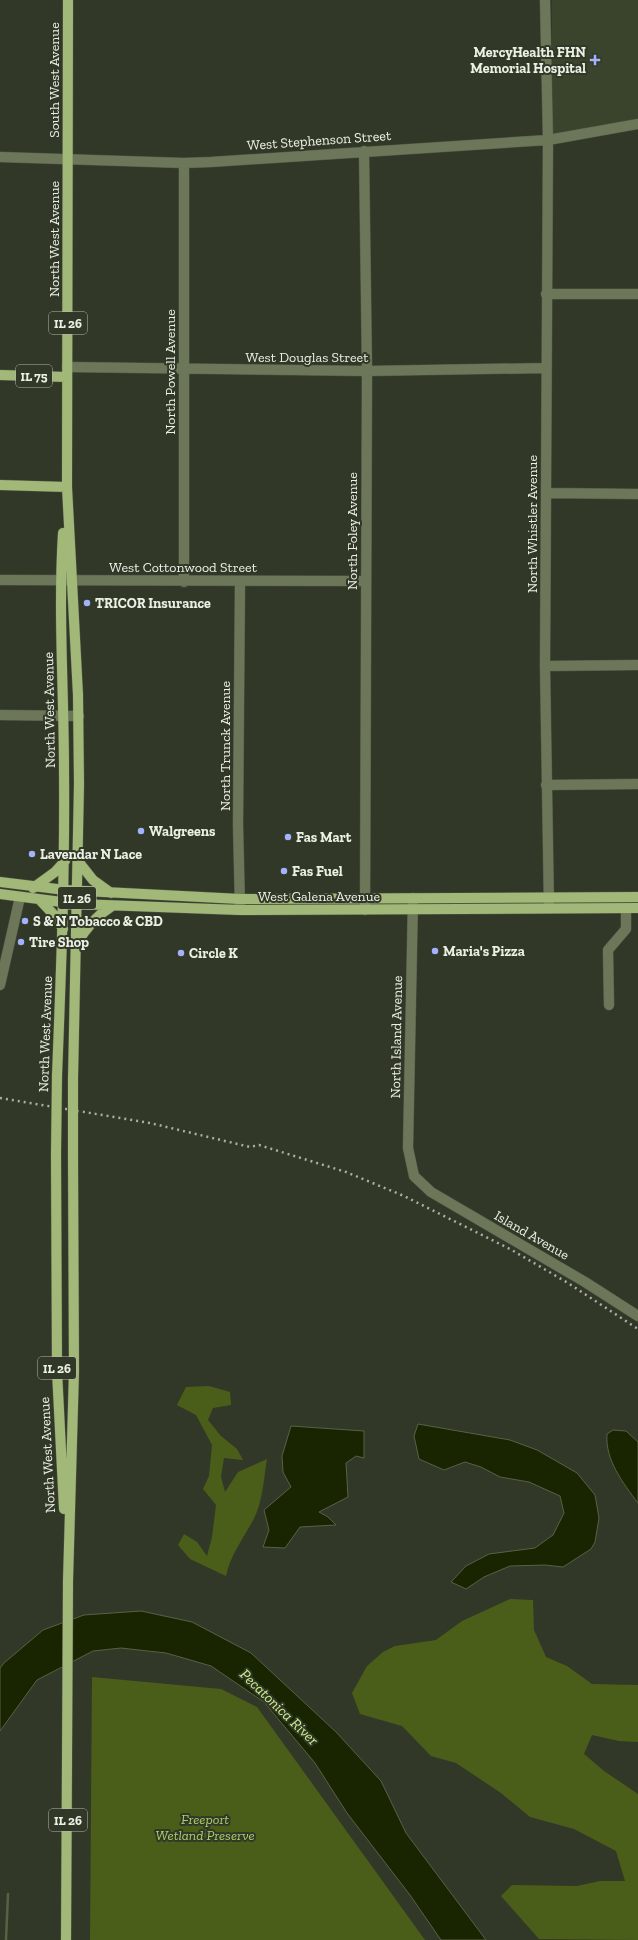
<svg xmlns="http://www.w3.org/2000/svg" width="638" height="1940" font-family="'Zilla Slab',serif">
  <style>
    .built { fill: #3a432b }
    .green { fill: #4a5e1a }
    .water { fill: #192400; stroke: #586145 }
    .lines { fill: none; stroke-linecap: round; stroke-linejoin: round }
    .stream { stroke: #586145; stroke-width: 2.5 }
    .minor-casing { stroke: #505545; stroke-width: 11 }
    .major-casing { stroke: #505545; stroke-width: 11 }
    .minor { stroke: #6c7759; stroke-width: 10 }
    .major { stroke: #a1b879; stroke-width: 10 }
    .rail { stroke: #abb0a3; stroke-width: 2.5; stroke-dasharray: 2 4; stroke-linecap: butt }
    .major-bridge-casing { stroke: #505545; stroke-width: 11; stroke-linecap: butt }
    .major-bridge { stroke: #a1b879; stroke-width: 10 }
    .poi-dot { fill: #a3b2fd; stroke: #323827; stroke-width: 1.5 }
    .labels { text-anchor: middle; stroke-width: 4; stroke-linejoin: round; paint-order: stroke }
    .shield { fill: #323827; stroke: #b4b9ac; stroke-width: 1 }
    .shield-label { font-size: 13px; font-weight: bold; fill: #ebf0e5 }
    .poi-label { font-size: 14px; font-weight: bold; fill: #ebf0e5; stroke: #323827; text-anchor: start }
    .street-label { font-size: 14px; fill: #ebf0e5; stroke: #323827 }
    .park-label { font-size: 14px; font-style: italic; fill: #adcf6a; stroke: #323827 }
    .water-label { font-size: 15px; font-style: italic; fill: #cef18c; stroke: #323827 }
  </style>
  <rect width="100%" height="100%" fill="#323827"/>
  <path class="built" d="M552,0H638V119L552,134Z"/>
  <path class="green" d="M209,1386L230,1392L231,1405L213,1408L208,1420L221,1436L237,1449L243,1460L224,1458L221,1477L225,1492L238,1472L267,1459C264,1477 263,1497 256,1514C246,1536 231,1552 226,1576L190,1559L178,1545L184,1534L197,1542L207,1556L212,1537L216,1505L203,1489L209,1476L212,1445L196,1415L177,1405L186,1387Z
    M510,1599L533,1600L534,1630L546,1657L567,1666L592,1684L638,1685V1742L619,1741L592,1735L584,1754L604,1771L638,1794V1940L539,1939L501,1896L512,1885L577,1886L600,1881H625L616,1851L574,1829L530,1817L501,1793L456,1763L431,1756L402,1726L360,1714L352,1693L367,1666L383,1652L395,1646L436,1640L462,1621Z
    M92,1677L221,1689L257,1707L425,1940H90Z"/>
  <path class="water" d="M418,1424L510,1440L537,1450L577,1473L595,1495L599,1518L595,1542L591,1549L563,1567L545,1565L510,1566L484,1577L466,1589L451,1582L466,1566L489,1554L535,1548L553,1535L564,1513L560,1496L529,1482L500,1477L481,1467L465,1462L444,1470L419,1459L414,1436Z
    M291,1426L364,1431V1458L356,1456L346,1463L348,1497L319,1512L328,1517L336,1525L300,1527L285,1548L263,1547L269,1530L264,1510L291,1487L283,1472L282,1456Z
    M613,1430L626,1431L638,1442V1503C623,1483 605,1460 607,1434Z
    M141,1611L192,1622L251,1653L336,1732L381,1781L406,1833L486,1940H441L410,1895L347,1813L315,1763L264,1702L211,1666L166,1653L121,1648L93,1651L37,1680L0,1731V1668L4,1663L43,1630L84,1615Z"/>
  <g class="lines">
    <path class="stream" d="M6,1940L8,1894"/>
    <defs>
      <path id="minor" d="M545,0L548,140L545,666L549,908
        M364,151L367,371L365,910
        M0,157L184,163L211,162L548,140L638,124
        M184,163V582
        M546,294H638
        M67,367L367,371L546,368
        M546,493L638,494
        M0,580L366,581
        M545,666L638,665
        M0,715L79,716
        M546,785L638,784
        M413,898L408,1148L414,1176L431,1192L585,1282L638,1316
        M240,908L238,824L240,582
        M0,985L20,897
        M609,1005L608,950L626,929V908"/>
      <path id="major" d="M68,0L67,487L78,695L79,784L73,1080
        M0,375L67,377
        M0,485L67,487
        M78,861L93,880L111,893
        M0,882L65,890L240,899L638,897
        M33,888L55,872L65,861
        M0,894L77,904L240,910L638,908
        M39,899L55,916L63,929
        M77,944C86,927 96,916 112,906
        M57,1076C61,975 65,873 64,771C64,692 58,612 63,533
        M56,1154L57,1371L64,1509
        M66,1940L68,1581L74,1371L73,1156"/>
    </defs>
    <use href="#minor" class="minor-casing"/>
    <use href="#major" class="major-casing"/>
    <use href="#minor" class="minor"/>
    <use href="#major" class="major"/>
    <path class="rail" d="M0,1098L150,1123L250,1147L259,1145L346,1172L404,1196L510,1249L568,1283L638,1329"/>
    <defs>
      <path id="major-bridge" d="M73,1080V1156
        M56,1154L57,1076"/>
    </defs>
    <use href="#major-bridge" class="major-bridge-casing"/>
    <use href="#major-bridge" class="major-bridge"/>
  </g>
  <g class="poi-dot">
    <path d="M593 54h4v4h4v4h-4v4h-4v-4h-4v-4h4z"/>
    <circle cx="87" cy="603" r="4"/>
    <circle cx="141" cy="831" r="4"/>
    <circle cx="288" cy="837" r="4"/>
    <circle cx="32" cy="854" r="4"/>
    <circle cx="284" cy="871" r="4"/>
    <circle cx="25" cy="921" r="4"/>
    <circle cx="21" cy="942" r="4"/>
    <circle cx="435" cy="951" r="4"/>
    <circle cx="181" cy="953" r="4"/>
  </g>
  <g class="labels">
    <g class="shield">
      <rect x="49" y="312" width="38" height="22" rx="3"/>
      <rect x="16" y="365" width="36" height="22" rx="3"/>
      <rect x="58" y="887" width="38" height="22" rx="3"/>
      <rect x="38" y="1357" width="38" height="22" rx="3"/>
      <rect x="49" y="1809" width="38" height="22" rx="3"/>
    </g>
    <g class="shield-label">
      <text x="68" y="328">IL 26</text>
      <text x="34" y="381">IL 75</text>
      <text x="77" y="903">IL 26</text>
      <text x="57" y="1373">IL 26</text>
      <text x="68" y="1825">IL 26</text>
    </g>
    <g class="poi-label">
      <text x="586" y="57" text-anchor="end">MercyHealth FHN<tspan x="586" dy="16">Memorial Hospital</tspan></text>
      <text x="95" y="608">TRICOR Insurance</text>
      <text x="149" y="836">Walgreens</text>
      <text x="296" y="842">Fas Mart</text>
      <text x="40" y="859">Lavendar N Lace</text>
      <text x="292" y="876">Fas Fuel</text>
      <text x="33" y="926">S &amp; N Tobacco &amp; CBD</text>
      <text x="29" y="947">Tire Shop</text>
      <text x="443" y="956">Maria's Pizza</text>
      <text x="189" y="958">Circle K</text>
    </g>
    <g class="street-label">
      <text transform="translate(54 80) rotate(-90)" y="5">South West Avenue</text>
      <text transform="translate(319 140) rotate(-4)" y="5">West Stephenson Street</text>
      <text transform="translate(54 239) rotate(-90)" y="5">North West Avenue</text>
      <text x="307" y="362">West Douglas Street</text>
      <text transform="translate(170 372) rotate(-90)" y="5">North Powell Avenue</text>
      <text transform="translate(532 524) rotate(-90)" y="5">North Whistler Avenue</text>
      <text transform="translate(352 531) rotate(-90)" y="5">North Foley Avenue</text>
      <text x="183" y="572">West Cottonwood Street</text>
      <text transform="translate(49 710) rotate(-91)" y="5">North West Avenue</text>
      <text transform="translate(225 746) rotate(-90)" y="5">North Trunck Avenue</text>
      <text x="319" y="901">West Galena Avenue</text>
      <text transform="translate(45 1034) rotate(-88)" y="5">North West Avenue</text>
      <text transform="translate(396 1037) rotate(-89)" y="5">North Island Avenue</text>
      <text transform="translate(532 1235) rotate(30)" y="5">Island Avenue</text>
      <text transform="translate(47 1455) rotate(-93)" y="5">North West Avenue</text>
    </g>
    <g class="park-label">
      <text x="205" y="1824">Freeport<tspan x="205" dy="16">Wetland Preserve</tspan></text>
    </g>
    <g class="water-label">
      <text transform="translate(279 1707) rotate(44)" y="5">Pecatonica River</text>
    </g>
  </g>
</svg>
